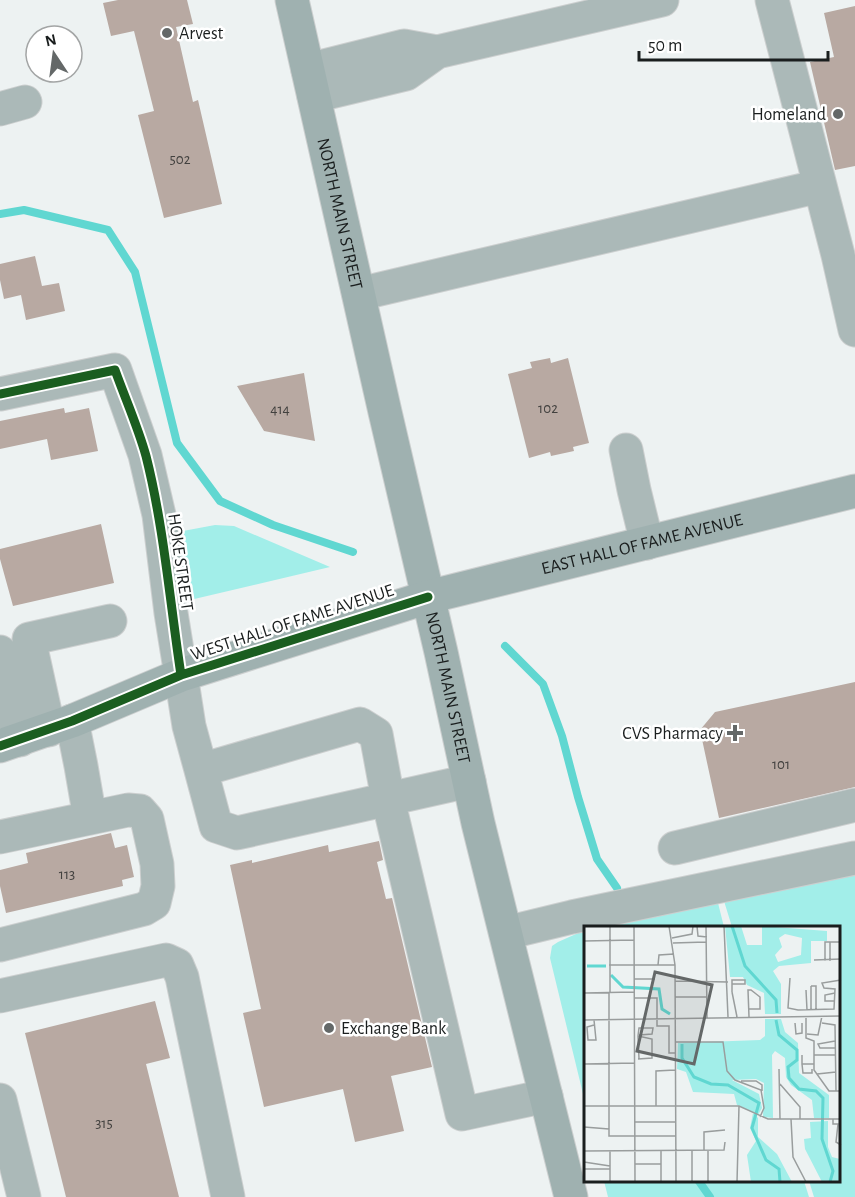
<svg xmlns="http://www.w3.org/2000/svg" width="855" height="1197" font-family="'Alegreya Sans',sans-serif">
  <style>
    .green { fill: #a2eee9 }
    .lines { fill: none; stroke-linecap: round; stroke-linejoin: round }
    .stream { stroke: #60d7d1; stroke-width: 8 }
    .building { fill: #b8a9a2 }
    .minor-casing { stroke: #cccfcf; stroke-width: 35 }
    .major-casing { stroke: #cccfcf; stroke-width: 35 }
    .minor { stroke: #abb9b8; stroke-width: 33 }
    .major { stroke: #9fb1b0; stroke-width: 33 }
    .cycleway-casing { stroke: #fff; stroke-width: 13 }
    .cycleway { stroke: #1b5e20; stroke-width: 9 }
    .poi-dot { fill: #646868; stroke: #fff; stroke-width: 2 }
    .labels { text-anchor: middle; stroke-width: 5; stroke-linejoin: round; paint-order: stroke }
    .number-label { font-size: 15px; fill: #42413f }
    .poi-label { font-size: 18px; fill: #1a1e1e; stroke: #fff; text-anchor: start }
    .street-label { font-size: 18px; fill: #1a1e1e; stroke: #fff }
    .inset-river { fill: none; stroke: #60d7d1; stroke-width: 3 }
    .inset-road { fill: none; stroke: #999d9d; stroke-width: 1.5 }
    .view { fill: #646868; fill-opacity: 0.15; stroke: #646868; stroke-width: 3 }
    .inset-edge { fill: none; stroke: #1a1e1e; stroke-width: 3 }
  </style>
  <rect width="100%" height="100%" fill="#edf2f2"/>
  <path class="green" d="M215,525L234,526L330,567L190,600L179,549L183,531Z
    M855,872V1197H814L809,1181L838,1180V927H732L724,901Z
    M718,903L724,927H600Z
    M585,930V1102L550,958L552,946L558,942Z
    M604,1181H804L809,1197H608Z"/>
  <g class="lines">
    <path class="stream" d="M0,214L24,210L108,230L135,272L177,443L220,501L273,525L353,552
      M505,646L543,684L562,736L578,797L597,859L617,888
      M698,1180L710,1197"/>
  </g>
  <path class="building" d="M118,0H187L193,24L176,27L193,102L198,100L222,204L164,218L138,115L154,111L134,31L111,36L103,3Z
    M855,6V166L835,170L810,62L834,57L824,13Z
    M35,256L42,286L59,283L65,311L26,320L21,295L4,299L0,280V264Z
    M550,358L551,363L568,358L589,443L573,447L574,451L551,456L550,452L529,458L508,374L532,368L530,362Z
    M304,373L315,441L264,431L237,386Z
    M64,408L65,413L89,408L98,451L51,460L47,439L0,449V421Z
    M101,524L114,583L13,606L0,559V549Z
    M855,682V787L719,818L700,730L715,712Z
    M111,833L115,848L127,845L134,877L122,880L123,886L6,913L0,886V870L28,863L26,853Z
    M379,841L383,860L377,862L386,899L392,898L432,1067L391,1076L404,1131L355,1142L343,1089L264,1107L243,1013L261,1009L230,865L252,860V863L328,845L329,852Z
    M155,1001L170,1058L146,1064L179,1197H66L25,1033Z"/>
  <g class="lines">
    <defs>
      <path id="minor" d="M772,0L838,255L855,330
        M308,70L404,46L437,52
        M314,96L406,74L437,52L662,0
        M0,109L25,102
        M359,294L820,186
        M0,394L115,370L145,455L159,515L171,613L181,675L189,726L201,770L360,724L376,734L388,799L462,1114L546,1096
        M626,450L634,490L647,543
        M0,652L6,682L20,740
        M72,721L81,766L90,818
        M49,730L29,639L110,621
        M201,770L216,826L237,833L469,781
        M0,837L128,810L140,811L147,819L157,864L158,886L154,903L144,909L0,945
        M675,848L855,805
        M506,933L572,917L855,858
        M0,996L166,960L177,965L182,977L228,1197
        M0,1100L24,1197"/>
      <g id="major">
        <path id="s1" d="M292,0L385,412L441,652L478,823L571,1197"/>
        <path id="s2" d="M0,746L72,721L181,675L428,597L855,491"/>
      </g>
    </defs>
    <use href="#minor" class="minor-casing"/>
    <use href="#major" class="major-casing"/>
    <use href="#minor" class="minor"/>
    <use href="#major" class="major"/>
    <defs>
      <path id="cycleway" d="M0,394L115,370C125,398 138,427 146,456C164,527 170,603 181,675
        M0,746L72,721L181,675L428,597"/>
    </defs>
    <use href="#cycleway" class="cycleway-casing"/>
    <use href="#cycleway" class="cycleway"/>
  </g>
  <g class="poi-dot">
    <circle cx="167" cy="33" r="6"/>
    <circle cx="838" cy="114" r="6"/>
    <path d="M732 724h6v6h6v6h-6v6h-6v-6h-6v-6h6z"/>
    <circle cx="329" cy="1028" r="6"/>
  </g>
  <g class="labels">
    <g class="number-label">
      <text x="180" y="164">502</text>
      <text x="548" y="413">102</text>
      <text x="280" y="414">414</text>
      <text x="781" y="769">101</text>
      <text x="67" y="879">113</text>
      <text x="104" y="1128">315</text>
    </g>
    <g class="poi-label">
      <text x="179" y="39">Arvest</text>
      <text x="826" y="120" text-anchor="end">Homeland</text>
      <text x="723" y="739" text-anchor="end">CVS Pharmacy</text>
      <text x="341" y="1034">Exchange Bank</text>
    </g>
    <g class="street-label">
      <text dy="6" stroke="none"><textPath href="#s1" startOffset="219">NORTH MAIN STREET</textPath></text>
      <text dy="6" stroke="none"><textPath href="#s2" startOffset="674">EAST HALL OF FAME AVENUE</textPath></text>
      <text transform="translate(181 562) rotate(82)" y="6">HOKE STREET</text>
      <text transform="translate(292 622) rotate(-18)" y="6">WEST HALL OF FAME AVENUE</text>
      <text dy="6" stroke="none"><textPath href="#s1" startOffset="705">NORTH MAIN STREET</textPath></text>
    </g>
  </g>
  <g transform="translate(584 926)">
    <rect width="256" height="256" fill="#edf2f2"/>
    <path d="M141,0H157L163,19H178V0L243,5V15H227V37L195,40L189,45L197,58V88H181L180,67L163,59L159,51H146ZM201,8L218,12L217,29L194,36L191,29L198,21L195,12ZM181,93H197L201,106L214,117L215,147L245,169V192H230L228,174L207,159L202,151L201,132L191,125L188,129L189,192L179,191L180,157L172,153L148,154L175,168L178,182L174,189L153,179L150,168L109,166L102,146L93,143L94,117L176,114L181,110ZM169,187L174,192V211L193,228L208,256H167L163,229L172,215L166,202ZM244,195V221L248,231L256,233V256H238L221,223L220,213L227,212L226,196Z" fill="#a2eee9" fill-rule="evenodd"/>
    <path class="inset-river" d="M148,0L161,40L192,74L193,87M3,40H22M27,49L39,61L75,63L78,83L86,88M192,94L195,109L213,124V134L204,141L205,152L215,163L232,165L239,172L238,213L249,245L246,256M98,118V132L110,151L127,158L144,159L175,177L168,202L182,234L195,243L196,256"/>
    <path class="inset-road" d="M26,0V66M50,0L51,256M85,0L91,39L92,256M113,0L114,10L123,11M122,0L123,92M140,0L144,91M88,12L108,8L109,0M0,15L50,14M246,16V35M89,17L122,16M230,34L257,33M241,35V16H257M25,39H91M74,39L75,29L90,28M206,52L204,82L214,84L250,83L251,63L240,62L238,57L257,54M50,53H71M91,55L144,56M148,58H161V54H148V66M227,60H232V84M227,60V84M222,64L223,84M25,66V210H92M148,66L153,91M0,67L50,66M91,71H123M50,72H73V100H85V127H91M251,75H241V69L251,67M165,83H176V71L167,64H164L165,91M222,91V112L230,115V144L245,165H257M0,94L257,90M10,94L12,114H4L3,101L10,99M211,97L212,108L218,107V97M238,97L251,99L252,165M223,108L234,109L238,90M91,116H139L143,145L151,154L177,164L180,182L176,191M251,122H236L234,118L251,115M218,129V138H230M230,129H251M54,133L68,132V113L54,110M55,133L54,110L55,102H69L68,108L55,109M0,138L51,137M218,138L219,147H228V143M195,143L196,193M233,148L252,146M157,155H172L178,159V165M196,158L216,181V193M0,180H155L184,193H257M72,180V145L91,144M207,193L209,231L222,256M249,193V198H254L252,216L257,219M51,196H92M0,201L25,203M108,224V256M120,224V206L141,204M0,225L140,224L141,216M26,225V256M0,236L26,240M51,238H77M1,243H26M77,256V225M124,256V224M153,256L155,180"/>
    <path class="view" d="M71,46L128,59L110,138L53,125Z"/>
    <rect width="256" height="256" class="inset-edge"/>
  </g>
  <g transform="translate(54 54) rotate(347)"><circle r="28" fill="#ffffff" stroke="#a3a5a5" stroke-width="1.5"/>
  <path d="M0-4.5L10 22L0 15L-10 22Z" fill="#646868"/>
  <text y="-9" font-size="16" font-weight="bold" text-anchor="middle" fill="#1a1e1e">N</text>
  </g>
  <path d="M639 51v9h189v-9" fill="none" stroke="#1a1e1e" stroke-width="3"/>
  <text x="648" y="51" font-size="18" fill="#1a1e1e" stroke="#ffffff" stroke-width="4.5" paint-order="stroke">50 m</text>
</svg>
